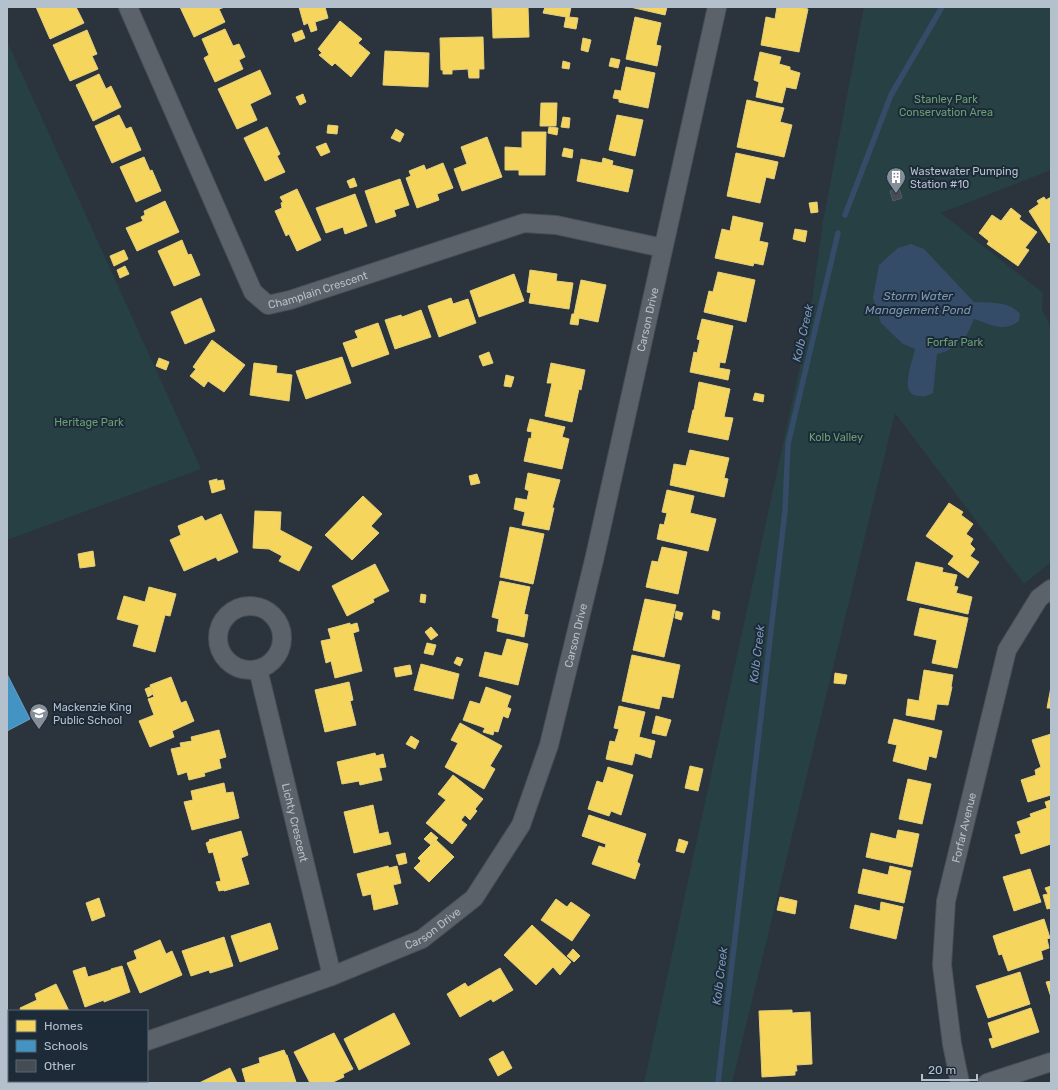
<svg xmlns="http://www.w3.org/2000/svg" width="1058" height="1090" font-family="Rubik,sans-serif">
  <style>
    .green { fill: #274044 }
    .water { fill: #354c68 }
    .homes { fill: #f6d55c; stroke: #e2cf7e }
    .schools { fill: #4393c3; stroke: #65a0c6 }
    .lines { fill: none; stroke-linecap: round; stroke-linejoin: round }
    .stream { stroke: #354c68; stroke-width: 5.5 }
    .building { fill: #454c54; stroke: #535a63 }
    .minor-casing { stroke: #494f56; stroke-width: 20 }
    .minor { stroke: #5c6269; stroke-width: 18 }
    .labels { text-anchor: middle; stroke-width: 4; stroke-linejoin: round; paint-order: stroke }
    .park-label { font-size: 11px; fill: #6aa074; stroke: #1d2a38 }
    .poi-label { font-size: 11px; fill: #b5c0cd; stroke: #1d2a38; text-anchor: start }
    .street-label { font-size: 11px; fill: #b5c0cd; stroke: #1d2a38 }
    .water-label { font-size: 12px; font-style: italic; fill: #7a98b7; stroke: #1d2a38 }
  </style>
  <rect width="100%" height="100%" fill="#2b333c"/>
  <path class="green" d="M864,7H1051V170L941,213L1043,293L1042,309L1051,329V562L1024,584L895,413L732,1083H644L808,329L823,221Z
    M7,41L201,469L7,540Z"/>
  <path class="water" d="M911,244L924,249L974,302C990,303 1010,301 1020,314L1019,321C1003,333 990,324 974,319L965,339L947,351L937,354L933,393C927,396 925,397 918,396C898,395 913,361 915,349L903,344L881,323L873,298L879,265L898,248Z"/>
  <path class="homes" d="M36,7H76L84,23L50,39Z
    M180,7H225L219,9L225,22L194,37Z
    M299,7H325L328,18L315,22L317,30L311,32L308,23L304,25Z
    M528,7L529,37L493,38L492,8Z
    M545,7H571L569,17L578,18L576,29L564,27L566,17L543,13Z
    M630,7H667L665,15Z
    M777,7H799L808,9L799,52L761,45L766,17L775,19Z
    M635,17L661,23L656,45L661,46L657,66L626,59Z
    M340,21L362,39L358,43L370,53L351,77L335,63L332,66L319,55L322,53L318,49Z
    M225,29L233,46L239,44L245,57L239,60L243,69L215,82L204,58L209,55L202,39Z
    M87,30L97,54L92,56L98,69L70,81L53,45Z
    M302,30L305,38L295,42L292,34Z
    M483,37L484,69H479V78H469L468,69L452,70V74H443V70H441L440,38Z
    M583,38L591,40L588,52L581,50Z
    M385,51L429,53L428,87L383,85Z
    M760,52L781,57L779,64L790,67V70L800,73L796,89L786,87L782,103L756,97L759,82L754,80Z
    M611,58L620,60L618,68L609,66Z
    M563,61L570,63L569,69L562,68Z
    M626,67L655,73L648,108L619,102V99L613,98L615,90L621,91Z
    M260,70L271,94L250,104L257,120L237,129L218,89Z
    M99,74L106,89L111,86L121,107L93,121L76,85Z
    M303,94L306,102L300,105L296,97Z
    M747,100L784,108L780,122L792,125L784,157L737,147Z
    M541,103H557L556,126H540Z
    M119,115L126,129L131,127L141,150L112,163L95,126Z
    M617,115L643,120L635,156L609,150Z
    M563,117L570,118L569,128L561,127Z
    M328,125L338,126L337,134L327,133Z
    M267,127L280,154L277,156L285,172L265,181L244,138Z
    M549,127L558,128L557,135L548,133Z
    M396,129L404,134L400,142L391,138Z
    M522,132H546L545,175H519V170H505V147L522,148Z
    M487,137L502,177L462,191L454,169L467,164L461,147Z
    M326,143L330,152L321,156L316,147Z
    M564,148L573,150L572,158L562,156Z
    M736,153L778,162L774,179L766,177L760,203L727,196Z
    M144,157L150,171L152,170L161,191L136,202L120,167Z
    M603,158L613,161L612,165L633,170L628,192L577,181L581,159L602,163Z
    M443,163L453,188L437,194L439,200L417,208L406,178L411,176L409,171L424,165L426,170Z
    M354,178L357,186L350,188L347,181Z
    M400,179L409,205L394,210L396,216L376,223L365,191Z
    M297,189L321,240L297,251L289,234L286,236L275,211L282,208L281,203L283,202L280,197Z
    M355,194L367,226L345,234L343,227L326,233L316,208Z
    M1044,197L1046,200L1051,197V242L1049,243L1029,211L1039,204L1037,201Z
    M165,201L179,232L137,251L126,228L143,221L141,217L145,215L144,211Z
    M817,202L818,212L811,213L809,203Z
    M1011,208L1021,216L1019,219L1037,232L1025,248L1029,250L1018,266L987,244L989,241L979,233L992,215L1001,221Z
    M733,216L763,223L759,241L768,243L763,265L754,263L753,266L715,258L722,229L730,231Z
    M795,229L807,231L805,242L793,239Z
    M182,240L188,255L191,254L200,275L174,286L158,251Z
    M124,250L128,259L114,266L110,256Z
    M125,266L129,274L120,278L117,270Z
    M530,270L557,274L556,281L573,283L569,309L529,303L531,293L527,292Z
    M718,272L755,280L746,322L704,312L709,291L713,292Z
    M514,274L524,301L479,317L470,291Z
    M581,280L606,285L598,322L579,318L578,325L570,324L572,314H574Z
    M201,298L215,331L185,344L171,312Z
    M451,298L453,304L468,299L476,323L439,337L428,306Z
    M421,310L431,337L395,349L385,320L401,315L402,317Z
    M702,319L733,326L725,363L720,362L719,368L730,370L728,380L690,372L694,352L697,353L700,340L697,339Z
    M378,323L389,354L352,367L343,343L358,338L355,331Z
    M212,340L245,365L224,392L208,381L204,387L190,376L196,369L193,367Z
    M489,352L493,363L483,366L479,356Z
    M342,357L351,383L306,399L296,371Z
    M159,358L169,362L166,370L156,366Z
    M254,363L277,366L276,373L292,375L289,401L250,395Z
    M551,363L585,370L581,390L579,389L572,422L545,416L552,383H547Z
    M506,375L514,377L511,387L504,386Z
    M699,382L730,389L724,417L733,418L728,440L688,432L693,410H694Z
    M755,393L764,395L763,402L753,400Z
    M530,419L565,427L562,437L569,439L562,469L524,461L529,438L531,439L532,432L527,431Z
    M690,450L729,458L724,478L728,479L724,497L670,485L674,464L686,466Z
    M528,473L560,480L552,508H554L549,530L522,525L525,512L514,509L516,498L527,500L529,491L525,489Z
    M477,474L480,483L471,485L469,476Z
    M217,479V481L223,480L225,489L212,493L209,481Z
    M667,490L694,496L690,513L716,519L708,551L657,539L660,524L664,525L667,513L662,512Z
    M363,496L382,514L371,526L379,533L352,560L325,535Z
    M949,503L963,512L961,515L973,524L966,534L973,539L970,544L975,549L970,556L979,562L968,578L948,564L954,556L926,536Z
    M255,511L281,512L280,530L312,547L299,571L279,561L282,556L269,549L253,548Z
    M221,514L238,552L218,561L216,557L184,571L170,540L181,535L178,526L202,516L205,521Z
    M510,527L544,534L533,584L500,577Z
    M662,547L687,552L678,594L646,587L652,561L658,562Z
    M93,551L95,566L80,568L78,554Z
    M916,562L943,568L942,572L957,575L954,586L958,587L956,593L972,597L968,614L907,600Z
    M375,564L389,591L373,599L374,602L347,616L332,586Z
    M500,581L530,587L524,614L528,615L524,637L497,631L499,619L492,617Z
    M149,587L176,594L170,616L165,615L155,652L133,646L139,625L117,619L124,596L145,602Z
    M421,594L426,595L425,603L420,602Z
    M645,599L676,605L664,657L633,650Z
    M920,608L968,618L957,668L932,663L937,640L914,635Z
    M713,610L720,612L719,620L712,618Z
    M676,611L683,613L681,620L675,618Z
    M350,623V625L357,623L359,631L353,633L362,671L335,678L331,661L326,663L321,641L331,639L328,629Z
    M431,627L438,635L431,640L425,632Z
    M507,639L528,644L518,685L479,676L485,652L502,656Z
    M427,643L436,645L433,655L424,653Z
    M632,655L680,665L673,698L662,696L659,709L622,701Z
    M457,657L463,659L460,666L454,663Z
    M421,664L459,674L453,699L414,690Z
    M410,665L412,674L396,677L394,668Z
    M924,670L953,675L951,687H952L948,705L937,704L934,720L906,715L908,699L919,701Z
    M835,673L847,675L845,684L834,683Z
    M171,677L181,703L186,701L194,721L172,731L174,737L150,747L139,721L154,715L148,699L154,697L150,685Z
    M349,682L353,700L350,701L356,725L325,732L315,690Z
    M150,687L153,694L148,697L145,689Z
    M486,687L511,696L507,707L511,709L508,718L503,716L498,732L494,731L493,735L483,732L485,728L463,720L470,701L480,704Z
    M1051,687V708H1047Z
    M619,706L645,712L639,737L655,741L651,758L635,753L632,765L606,759L610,741L615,742L619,729L614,728Z
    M656,716L671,720L666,736L652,733Z
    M894,719L942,731L936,758L929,756L926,770L893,761L897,745L888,743Z
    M460,723L502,746L490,766L495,769L484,789L445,767L458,743L451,740Z
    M219,730L226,757L219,759L221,768L204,773L205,776L189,780L187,772L178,775L171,749L181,747L180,743L192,741L191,737Z
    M1051,734V795L1028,802L1021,780L1036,775L1035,770L1041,767L1032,740Z
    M411,736L419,741L415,749L406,744Z
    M375,753L376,756L383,754L386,767L379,768L382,780L360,785L359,781L342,784L337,762Z
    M690,766L703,769L698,791L685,788Z
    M608,767L633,775L621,815L611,811L609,816L588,809L597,781L603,783Z
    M453,775L483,799L475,809L477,811L470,820L465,815L461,820L467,825L452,844L426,823L446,800L438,794Z
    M908,779L931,784L922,824L899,819Z
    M224,783L226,793L233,792L239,818L192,830L184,802L193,800L191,791Z
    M1051,800V808H1050L1051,813V844L1021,854L1015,835L1021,833L1017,822L1031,817L1030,814L1047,808L1045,802Z
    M373,805L379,834L388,832L391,844L354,853L344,812Z
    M589,815L646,834L637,862L640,864L635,879L592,864L599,846L605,848L606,844L582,836Z
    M898,830L919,834L912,867L866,857L871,833L896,839Z
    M241,831L248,855L241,858L249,884L224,891V890L219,891L216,882L221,881L213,852L209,853L206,843L210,841L209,840Z
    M431,832L438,838L431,845L424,839Z
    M679,839L688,842L684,853L676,851Z
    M436,840L454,857L429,882L414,868L421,861L418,858Z
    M405,853L407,863L399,865L396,855Z
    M388,866L389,868L397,866L401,883L393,885L398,904L374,910L371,894L363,896L357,874Z
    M890,866L911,871L904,903L858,893L863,869L888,875Z
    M1030,869L1041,902L1014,911L1003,877Z
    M1051,886V908L1047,909L1043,895L1048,894L1045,888Z
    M780,897L797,901L795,914L777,910Z
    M99,898L105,916L92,921L86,903Z
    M556,899L567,907L571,902L590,915L572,941L541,920Z
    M881,902L903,907L896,939L850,928L855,905L880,911Z
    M1044,919L1050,938L1047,939L1049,948L1041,951L1043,959L1008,971L1002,954L999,955L993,936Z
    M270,923L278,949L240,962L231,936Z
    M532,925L571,962L560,975L553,967L536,985L504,955Z
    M224,937L233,966L210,973L209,970L191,976L182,951Z
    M160,940L166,954L172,951L182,975L140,993L127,963L137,959L134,951Z
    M573,949L580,956L574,962L567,956Z
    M122,966L130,992L104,1002V1000L85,1007L73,971L85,967L88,977L111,970V969Z
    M500,968L513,990L493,1002L491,999L460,1017L447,994L465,983L468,987Z
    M1020,972L1030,1004L988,1018L976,986Z
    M1051,981V997L1046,982Z
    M56,984L69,1011H21L20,1008L37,1000L35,994Z
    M1031,1008L1039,1032L992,1048L989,1039L993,1038L988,1023Z
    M792,1010V1013L810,1012L812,1064L796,1065L797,1071H795V1075L762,1077L759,1011Z
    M394,1013L410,1044L359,1070L344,1039Z
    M334,1033L353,1069L343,1074L344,1077L331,1083L328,1082L310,1083L294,1052Z
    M284,1050L286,1055H287L296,1082L246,1083L242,1069L260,1063L259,1058Z
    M503,1051L512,1068L498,1076L489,1059Z
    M230,1068L237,1083H199Z"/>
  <path class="schools" d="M7,674L30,719L7,731Z"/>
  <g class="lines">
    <path class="stream" d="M845,215L891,95L942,7
      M718,1083L785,511L788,444L838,233"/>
  </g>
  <path class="building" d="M899,188L902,198L893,201L890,191Z"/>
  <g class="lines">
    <defs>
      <g id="minor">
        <path id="s1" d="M128,7L253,292L268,305L290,300L524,223L556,225L663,248"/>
        <circle cx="250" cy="638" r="32"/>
        <path id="s2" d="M258,669L332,976"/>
        <path id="s3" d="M147,1041L332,976L422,939L474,898L521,825L549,745L595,556L717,7"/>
        <path d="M26,1083L31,1081"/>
        <path id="s4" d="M960,1083L952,1044L942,965L946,901L1007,650L1039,598L1051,589"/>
        <path d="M987,1083L1051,1062"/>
      </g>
    </defs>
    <use href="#minor" class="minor-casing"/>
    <use href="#minor" class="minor"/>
  </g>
  <defs>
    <symbol id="building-pin" viewBox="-11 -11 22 30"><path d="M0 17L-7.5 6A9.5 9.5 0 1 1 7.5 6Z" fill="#858f9a" stroke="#1d2a38"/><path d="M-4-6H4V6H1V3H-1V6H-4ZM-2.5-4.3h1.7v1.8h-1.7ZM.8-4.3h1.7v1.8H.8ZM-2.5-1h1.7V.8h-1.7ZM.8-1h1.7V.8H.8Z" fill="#fff"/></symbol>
    <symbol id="school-pin" viewBox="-11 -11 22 30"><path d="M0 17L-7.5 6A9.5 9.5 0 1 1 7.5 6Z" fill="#858f9a" stroke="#1d2a38"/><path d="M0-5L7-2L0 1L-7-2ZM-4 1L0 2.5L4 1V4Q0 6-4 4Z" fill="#fff"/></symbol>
  </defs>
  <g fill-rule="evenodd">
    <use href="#building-pin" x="885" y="166" width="22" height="30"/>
    <use href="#school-pin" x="28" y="702" width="22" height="30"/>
  </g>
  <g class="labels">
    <g class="park-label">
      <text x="946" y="103">Stanley Park<tspan x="946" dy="13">Conservation Area</tspan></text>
      <text x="955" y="346">Forfar Park</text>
      <text x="89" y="426">Heritage Park</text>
      <text x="836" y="441">Kolb Valley</text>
    </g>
    <g class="poi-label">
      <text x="910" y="175">Wastewater Pumping<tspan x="910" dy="13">Station #10</tspan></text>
      <text x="53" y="711">Mackenzie King<tspan x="53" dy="13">Public School</tspan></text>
    </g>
    <g class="street-label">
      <text dy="4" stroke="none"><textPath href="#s1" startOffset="383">Champlain Crescent</textPath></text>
      <text dy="4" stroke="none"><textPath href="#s3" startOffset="968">Carson Drive</textPath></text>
      <text dy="4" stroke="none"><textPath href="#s3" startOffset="644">Carson Drive</textPath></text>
      <text dy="4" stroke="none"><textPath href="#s2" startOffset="158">Lichty Crescent</textPath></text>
      <text dy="4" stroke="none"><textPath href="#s4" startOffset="259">Forfar Avenue</textPath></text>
      <text dy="4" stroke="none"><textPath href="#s3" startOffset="308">Carson Drive</textPath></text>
    </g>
    <g class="water-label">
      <text x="918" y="300">Storm Water<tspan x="918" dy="14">Management Pond</tspan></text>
      <text transform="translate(803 333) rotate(-77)" y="4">Kolb Creek</text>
      <text transform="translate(757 654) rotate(-83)" y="4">Kolb Creek</text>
      <text transform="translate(720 976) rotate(-83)" y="4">Kolb Creek</text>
    </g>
  </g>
  <rect width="1058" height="1090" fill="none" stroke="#b5c0cd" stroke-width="16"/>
  <rect x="8" y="1010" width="140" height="72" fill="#1d2a38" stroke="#5a6674"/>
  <rect x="16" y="1020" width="20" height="12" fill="#f6d55c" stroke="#5a6674"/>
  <text x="44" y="1030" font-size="12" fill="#b5c0cd">Homes</text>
  <rect x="16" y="1040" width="20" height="12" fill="#4393c3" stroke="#5a6674"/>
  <text x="44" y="1050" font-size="12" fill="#b5c0cd">Schools</text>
  <rect x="16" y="1060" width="20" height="12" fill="#454c54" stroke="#5a6674"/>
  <text x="44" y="1070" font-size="12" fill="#b5c0cd">Other</text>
  <path d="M922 1074v6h55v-6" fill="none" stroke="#b5c0cd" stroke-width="2"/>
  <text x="928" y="1074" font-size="12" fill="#b5c0cd" stroke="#1d2a38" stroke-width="3" paint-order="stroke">20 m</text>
</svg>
